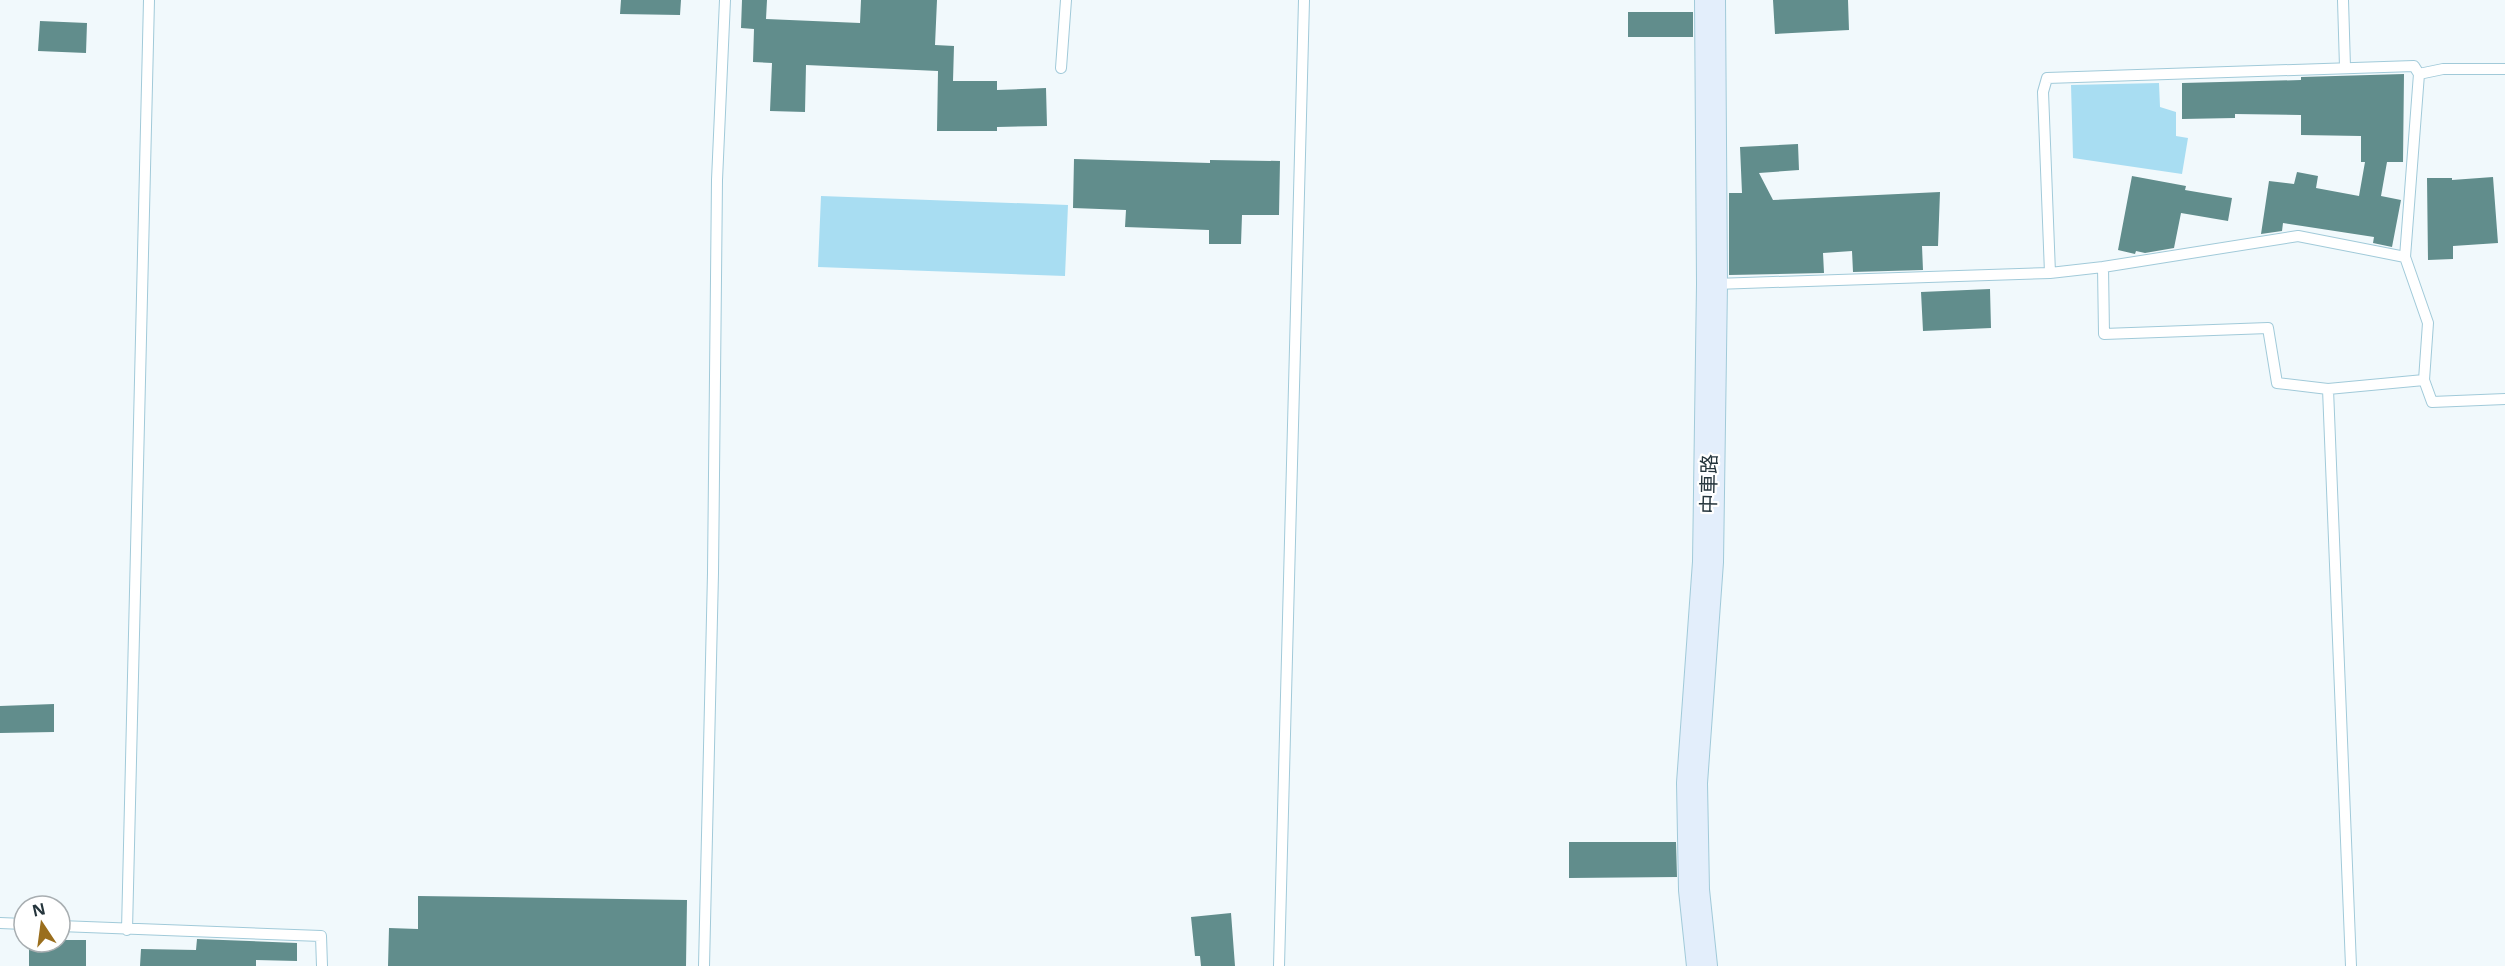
<svg xmlns="http://www.w3.org/2000/svg" width="2505" height="966" font-family="'Noto Sans','Noto Sans TC',sans-serif">
  <style>
    .green { fill: #a8ddf2 }
    .building { fill: #618d8c }
    .lines { fill: none; stroke-linecap: round; stroke-linejoin: round }
    .lane-casing { stroke: #a1cad9; stroke-width: 12 }
    .secondary-casing { stroke: #a1cad9; stroke-width: 32 }
    .lane { stroke: #fff; stroke-width: 10 }
    .secondary { stroke: #e3eefb; stroke-width: 30 }
    .labels { text-anchor: middle; stroke-width: 4.5; stroke-linejoin: round; paint-order: stroke }
    .street-label { font-size: 20px; fill: #25353c; stroke: #fff }
  </style>
  <rect width="100%" height="100%" fill="#f1f9fc"/>
  <path class="green" d="M2159,83L2160,107L2176,112V136L2188,138L2182,174L2073,158L2071,85Z
    M821,196L1068,205L1065,276L818,267Z"/>
  <path class="building" d="M621,0H681L680,15L620,14Z
    M742,0H767L766,19L860,23L861,0H937L935,45L954,46L953,81H997V90L1046,88L1047,126L997,127V131H937L938,71L806,65L805,112L770,111L772,63L753,62L754,29L741,28Z
    M1773,0H1848L1849,30L1775,34Z
    M1628,12H1693V37H1628Z
    M40,21L87,23L86,53L38,51Z
    M2404,74L2403,162H2387L2381,196L2401,200L2392,247L2373,243L2374,237L2283,223L2282,231L2261,234L2269,181L2294,184L2297,172L2318,176L2316,188L2359,196L2365,162H2361V136L2301,135V115L2235,114V118L2182,119V83L2301,80V77Z
    M1798,144L1799,170L1759,173L1773,200L1940,192L1938,246H1922L1923,270L1853,272L1852,251L1823,253L1824,273L1729,275V193H1742L1740,147Z
    M1074,159L1210,163V160L1280,161L1279,215H1242L1241,244H1209V230L1125,227L1126,210L1073,208Z
    M2132,176L2186,186L2185,190L2232,198L2228,221L2181,213L2174,248L2145,253L2136,251L2135,254L2118,250Z
    M2493,177L2498,243L2453,246V259L2428,260L2427,178H2452V180Z
    M1990,289L1991,328L1923,331L1921,292Z
    M54,704V732L0,733V706Z
    M1569,842H1676L1677,877L1569,878Z
    M418,896L687,900L686,966H388L389,928L418,929Z
    M1231,913L1235,966H1201L1200,956H1195L1191,917Z
    M197,939L297,943V961L256,960V966H140L141,949L196,950Z
    M60,940H86V966H29V942H60Z"/>
  <g class="lines">
    <defs>
      <path id="lane" d="M2343,0L2345,67
        M1061,68L1066,0
        M2419,74L2443,69H2505
        M2103,267L2298,236L2405,257
        M2050,273L2043,92L2047,78L2414,66L2419,74L2405,257L2428,323L2424,380
        M1715,284L2050,273L2103,267L2104,334L2268,328L2277,383L2328,389L2424,380L2432,402L2505,399
        M2328,389L2351,966
        M0,923L24,924
        M60,926L321,936L322,966
        M127,930L149,0
        M704,966L713,573L717,180L725,0
        M1279,966L1304,0"/>
      <path id="secondary" d="M1702,966L1694,890L1692,783L1708,562L1712,284L1710,0"/>
    </defs>
    <use href="#lane" class="lane-casing"/>
    <use href="#secondary" class="secondary-casing"/>
    <use href="#lane" class="lane"/>
    <use href="#secondary" class="secondary"/>
  </g>
  <g class="labels">
    <g class="street-label">
      <text transform="translate(1709 484) rotate(-89)" y="7">中車路</text>
    </g>
  </g>
  <g transform="translate(42 924) rotate(347)"><circle r="28" fill="#ffffff" stroke="#a8aeb1" stroke-width="1.5"/>
  <path d="M0-4.5L10 22L0 15L-10 22Z" fill="#9a6e1d"/>
  <text y="-9" font-size="16" font-weight="bold" text-anchor="middle" fill="#25353c">N</text>
  </g>
</svg>
